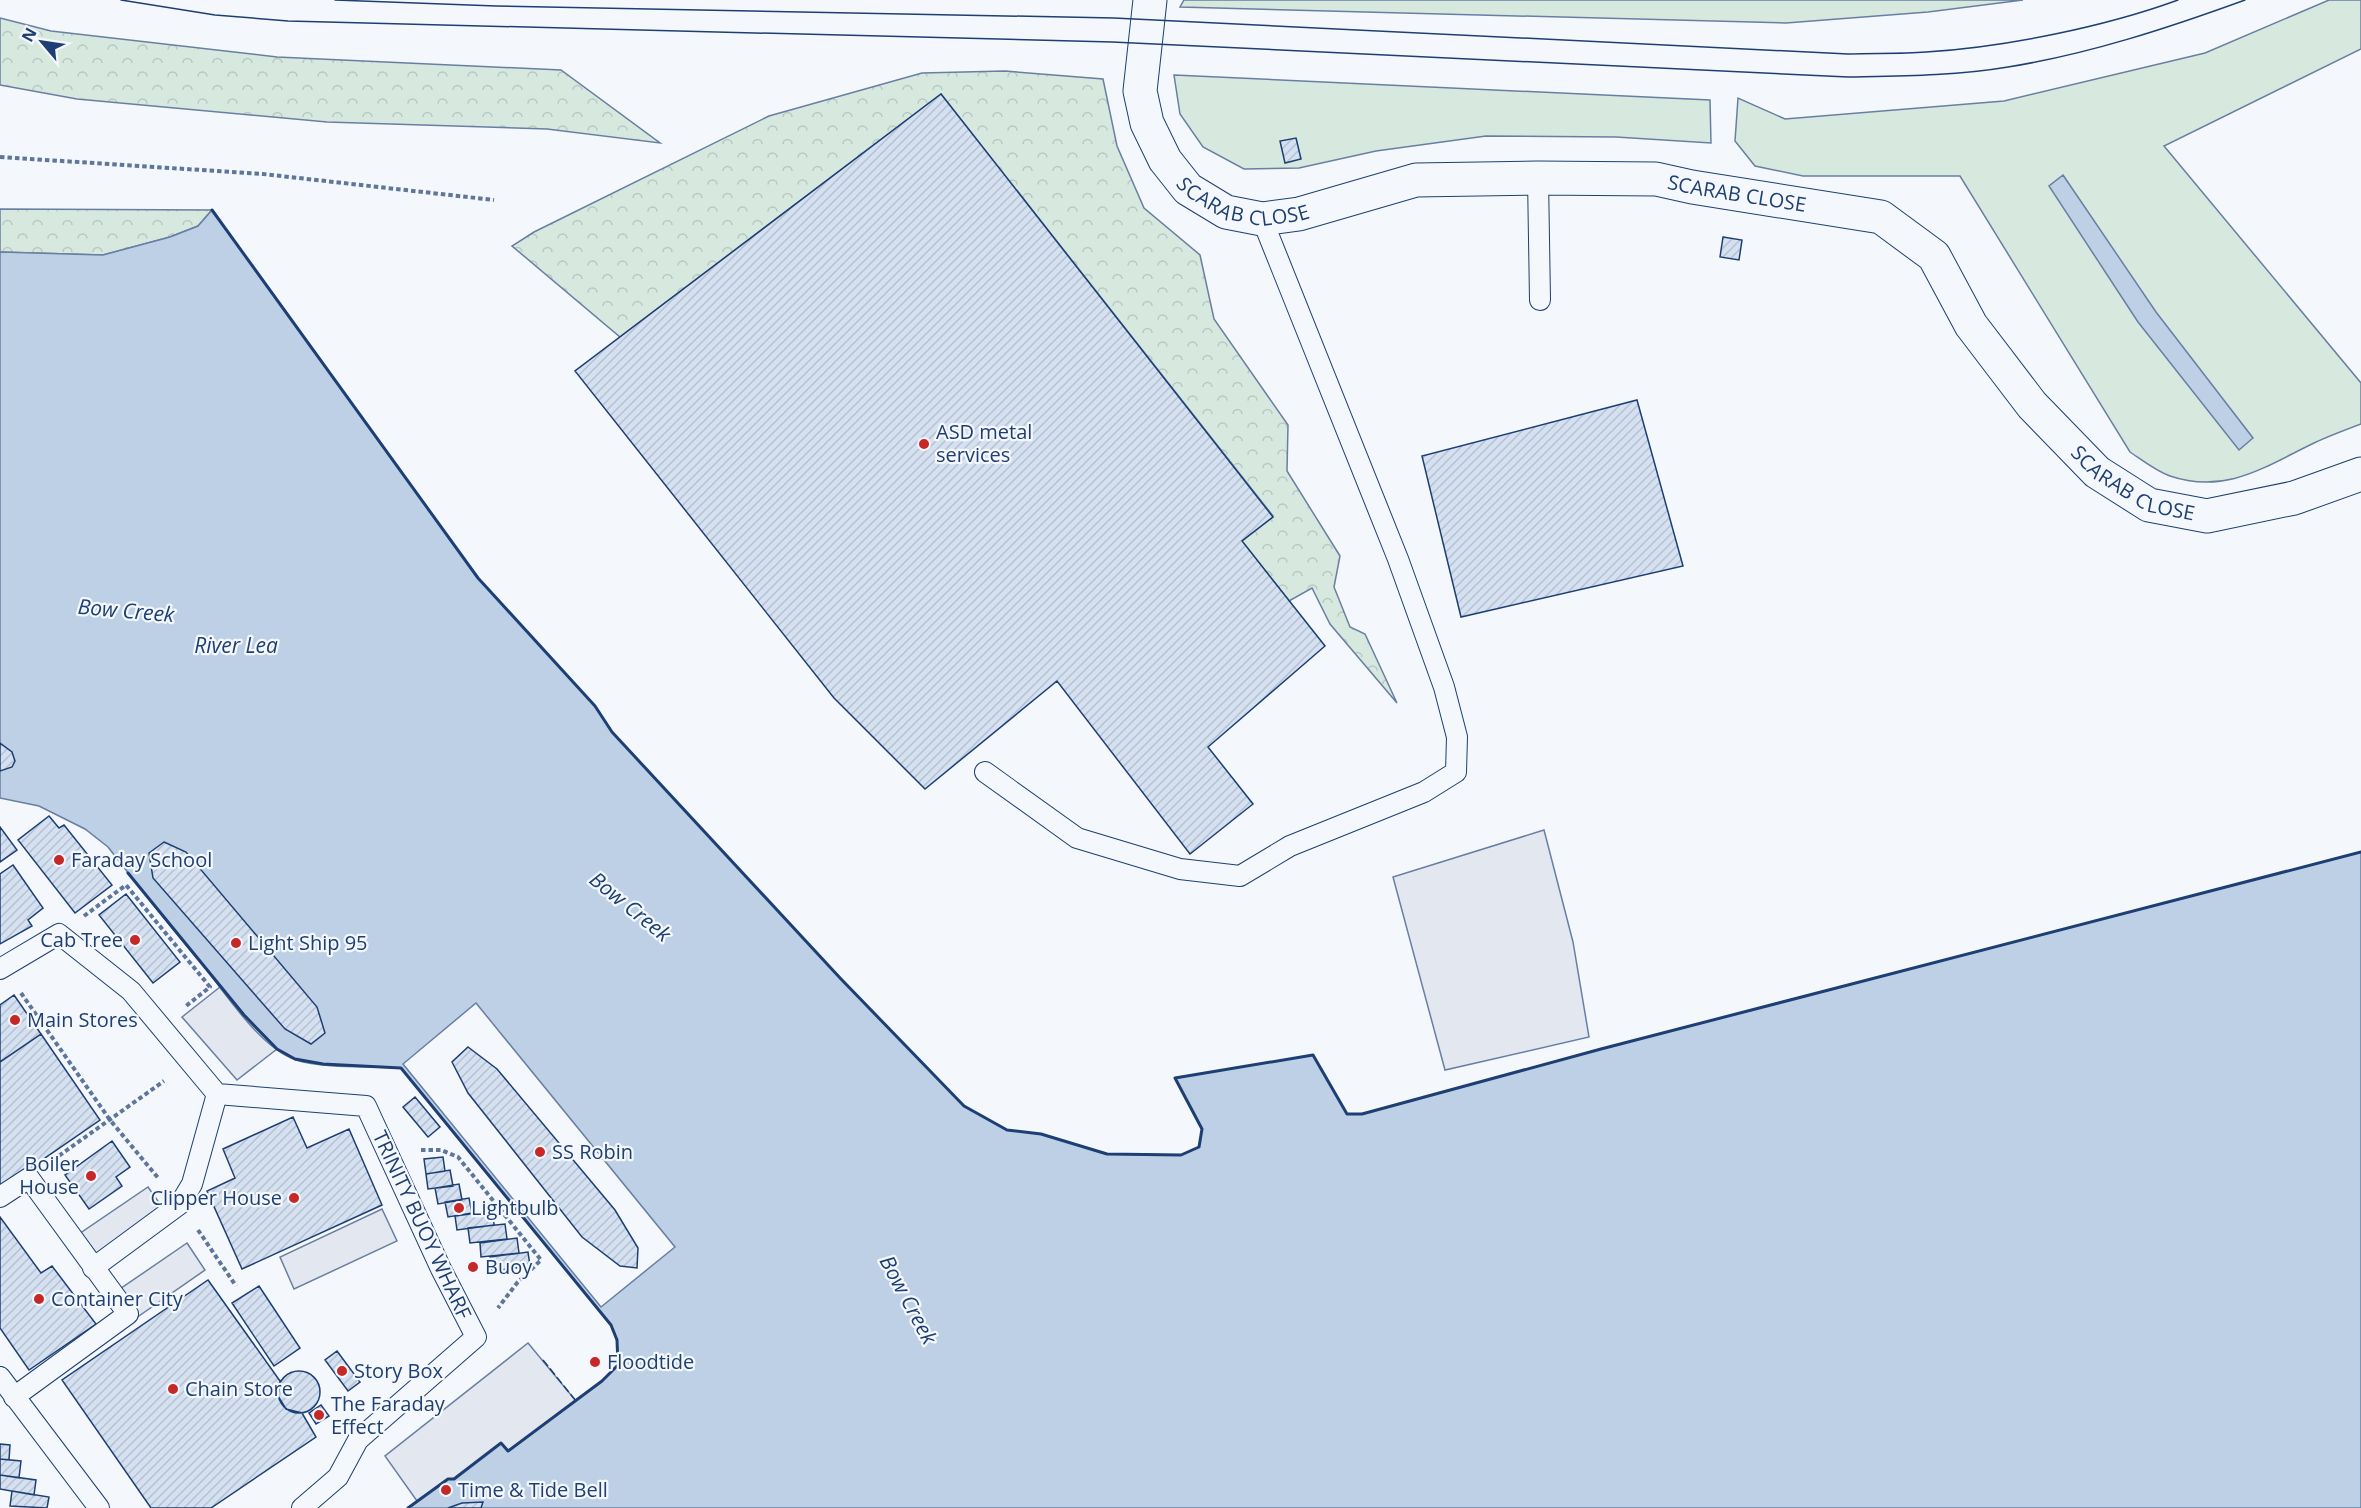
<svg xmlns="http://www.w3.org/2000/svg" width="2361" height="1508" font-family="'Open Sans',sans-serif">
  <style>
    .green { fill: #d7e8df; stroke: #687fa3; stroke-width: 1.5 }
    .forest { fill: url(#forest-crowns); stroke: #687fa3; stroke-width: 1.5 }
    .parking { fill: #e3e8f0; stroke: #687fa3; stroke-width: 1.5 }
    .water { fill: #bed0e5; stroke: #687fa3; stroke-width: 1.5 }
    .pier { fill: #f4f7fb; stroke: #687fa3; stroke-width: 1.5 }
    .building { fill: url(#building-hatch); stroke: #1d3f73; stroke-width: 1.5 }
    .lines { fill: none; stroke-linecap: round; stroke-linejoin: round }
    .lane-casing { stroke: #1d3f73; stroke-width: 22 }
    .street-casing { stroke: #1d3f73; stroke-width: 35 }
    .path { stroke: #5e769c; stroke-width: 4; stroke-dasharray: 4.5 3; stroke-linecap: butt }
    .lane { stroke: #f4f7fb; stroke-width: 20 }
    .street { stroke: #f4f7fb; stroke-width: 33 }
    .tram { stroke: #1d3f73; stroke-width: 1.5 }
    .fence { stroke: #1d3f73; stroke-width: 1.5; stroke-dasharray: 8 3; stroke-linecap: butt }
    .wall { stroke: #1d3f73; stroke-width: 3 }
    .poi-dot { fill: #c62828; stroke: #f4f7fb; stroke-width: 2 }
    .labels { text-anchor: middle; stroke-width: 4.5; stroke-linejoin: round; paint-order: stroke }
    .street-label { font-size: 20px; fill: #1d3f73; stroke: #f4f7fb }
    .poi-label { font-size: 20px; fill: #1d3f73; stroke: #f4f7fb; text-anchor: start }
    .water-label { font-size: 21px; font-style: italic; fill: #1d3f73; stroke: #f4f7fb }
  </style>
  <defs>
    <pattern id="forest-crowns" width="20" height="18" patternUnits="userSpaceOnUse" patternTransform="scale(1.5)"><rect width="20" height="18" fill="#d7e8df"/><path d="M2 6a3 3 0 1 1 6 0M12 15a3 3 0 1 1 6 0" fill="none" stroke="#b8c8c3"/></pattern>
    <pattern id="building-hatch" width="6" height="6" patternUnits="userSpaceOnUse" patternTransform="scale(1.5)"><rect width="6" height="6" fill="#d5e0f0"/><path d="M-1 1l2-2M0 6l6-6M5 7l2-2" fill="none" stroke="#b6c1d1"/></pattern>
  </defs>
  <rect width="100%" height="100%" fill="#f4f7fb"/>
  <path class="green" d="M1184,0H2023L1928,12L1786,23L1180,7Z
    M2329,0H2361V49L2164,146L2361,383V424C2345,430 2329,436 2314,443C2266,466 2226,495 2170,476C2156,471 2142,460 2130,452L1960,176H1803L1755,166L1735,141L1738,98L1785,119L2004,101L2205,53Z
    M1174,75L1710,100L1711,143L1616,137L1486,136L1376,151L1299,168L1244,169L1203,147L1180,114Z"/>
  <path class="forest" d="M0,18L51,31L277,57L561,70L660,143L547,129L327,122L77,99L0,85Z
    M1005,71L1103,79L1117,146L1144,208L1200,255L1214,319L1288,425L1287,471L1340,556L1334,587L1350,627L1365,634L1397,703L1330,624L1312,588L1289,601L1242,541L1273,516L941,94L620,337L512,246L534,232L769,116L922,73Z
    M0,209L212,210L198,226L170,237L103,255L0,252Z"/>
  <path class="parking" d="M1544,830L1573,942L1589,1037L1445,1070L1393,877Z
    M220,987L262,1036L277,1049L237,1080L182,1017Z
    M148,1187L165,1211L97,1259L79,1234Z
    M382,1209L397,1241L294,1289L280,1257Z
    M187,1243L205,1270L136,1318L117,1291Z
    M528,1343L576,1401L508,1451L502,1444L454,1479H448L417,1501L385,1456Z"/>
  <path class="water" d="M2063,175L2156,312L2253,438L2239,450L2138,322L2049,186Z
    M212,210L478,578L595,706L612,732L841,979L964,1106L1007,1130L1041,1134L1107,1154L1181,1155L1199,1147L1202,1129L1175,1078L1313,1055L1347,1114H1362L1601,1049L2361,852V1508H408L448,1479H454L501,1443L509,1451L602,1381L618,1365L617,1340L611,1325L401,1068C371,1066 324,1069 296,1060C262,1049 227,996 206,969C172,929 140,888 108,847L85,829L39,806L0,798V252L103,255L170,237L198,226Z"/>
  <path class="pier" d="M476,1003L675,1247L601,1307L403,1064Z"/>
  <path class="building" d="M941,94L1273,517L1242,541L1325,646L1208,747L1253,804L1190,854L1057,681L925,789L834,698L575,371Z
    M1296,138L1301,159L1285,163L1280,141Z
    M1723,237L1742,240L1739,260L1720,257Z
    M1637,400L1683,566L1461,617L1422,456Z
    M0,743L12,752L15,761L12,767L0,771Z
    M49,816L59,828L64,825L112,885L75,913L18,840Z
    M0,827L17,850L0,862Z
    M164,842L186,852L317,1007L325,1033L311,1044L285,1029L153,878L149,853Z
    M13,865L43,908L28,920L32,926L0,944V874Z
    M126,894L180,962L153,983L99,915Z
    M14,995L41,1034L0,1062V1005Z
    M41,1034L100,1120L0,1189V1062Z
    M468,1047L497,1069L615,1210L638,1248L637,1268L620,1266L582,1237L468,1093L452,1062Z
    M415,1097L440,1127L428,1137L403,1107Z
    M293,1117L307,1148L349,1129L382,1205L242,1269L207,1191L235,1178L223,1149Z
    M112,1141L130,1167L116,1177L122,1186L89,1209L65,1175Z
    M443,1157L445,1171L426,1174L424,1159Z
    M450,1170L453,1186L428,1189L426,1174Z
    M459,1184L462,1200L438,1204L435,1188Z
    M469,1198L472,1213L448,1217L445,1202Z
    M493,1211L494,1225L457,1230L455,1216Z
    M0,1217L41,1273L52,1266L96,1324L29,1370L0,1328Z
    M505,1224L507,1239L470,1243L468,1228Z
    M517,1238L519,1253L481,1257L480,1243Z
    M528,1252L530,1266L492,1271L490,1257Z
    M208,1280L280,1381L278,1396L286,1409L302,1413L316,1437L211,1508H151L62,1380Z
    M259,1286L300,1348L274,1366L232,1303Z
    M337,1351L360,1382L348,1391L325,1360Z
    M278 1392a21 21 0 1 1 42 0a21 21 0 1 1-42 0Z
    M321,1405L329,1416L316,1424L309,1413Z
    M0,1444L10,1445L9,1460L0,1459Z
    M0,1459L21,1461L19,1478L0,1475Z
    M0,1475L36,1480L34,1495L0,1489Z
    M12,1491L49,1497L47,1508L10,1506Z
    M483,1502L481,1508H448L462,1503Z"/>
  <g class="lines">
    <defs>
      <path id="lane" d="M1538,178L1540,300
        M985,772L1077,838L1180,869L1240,876L1290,846L1424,792L1456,772L1457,737L1444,687L1398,559L1262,219
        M0,969L59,934L131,991L217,1094L366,1106L441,1269L476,1337L358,1440L338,1477L302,1508
        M0,1197L29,1178L128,1314L14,1397
        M93,1268L180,1204L192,1184L217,1094
        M0,1377L99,1508"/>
      <g id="street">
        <path id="s1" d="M1150,0L1140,91L1147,123L1165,160L1188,189L1226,212L1262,219L1299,214L1416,180L1538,178L1656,179L1692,187L1881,217L1934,256L1971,325L2032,405L2097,472L2149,505L2207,516L2294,498L2361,474"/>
      </g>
    </defs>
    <use href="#lane" class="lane-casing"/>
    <use href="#street" class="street-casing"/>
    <path class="path" d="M0,157L263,174L494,200
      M84,916L126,885L210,987L186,1006
      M21,993L110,1120L159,1179
      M421,1150H441L458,1157L541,1260L517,1283L498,1308
      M53,1160L164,1081
      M198,1230L236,1286"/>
    <use href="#lane" class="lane"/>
    <use href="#street" class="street"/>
    <path class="tram" d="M121,0L215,15L288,21L1112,42L1848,77C1901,76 1955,76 2008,67C2089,54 2168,28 2245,0
      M335,0L496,6L1114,18L1848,54C1874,53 1900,54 1926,52C2005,47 2104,27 2178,0"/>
    <path class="fence" d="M543,1360L576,1401"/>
    <path class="wall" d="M212,210L478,578L595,706L612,732L841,979L964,1106L1007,1130L1041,1134L1107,1154L1181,1155L1199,1147L1202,1129L1175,1078L1313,1055L1347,1114H1362L1601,1049L2361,852
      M128,873L244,1015L277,1049L295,1059L323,1064L401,1068L611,1325L617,1340L618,1365L602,1381L508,1451L501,1443L454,1479H448L408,1508"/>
  </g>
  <g class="poi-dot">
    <circle cx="924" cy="444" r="6"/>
    <circle cx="59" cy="860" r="6"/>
    <circle cx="135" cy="940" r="6"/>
    <circle cx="236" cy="943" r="6"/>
    <circle cx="15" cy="1020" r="6"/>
    <circle cx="540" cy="1152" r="6"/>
    <circle cx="91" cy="1176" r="6"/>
    <circle cx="294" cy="1198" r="6"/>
    <circle cx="459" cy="1208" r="6"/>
    <circle cx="473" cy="1267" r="6"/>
    <circle cx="39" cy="1299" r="6"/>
    <circle cx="595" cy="1362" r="6"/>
    <circle cx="342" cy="1371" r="6"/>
    <circle cx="173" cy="1389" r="6"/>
    <circle cx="319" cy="1415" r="6"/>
    <circle cx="446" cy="1490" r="6"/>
  </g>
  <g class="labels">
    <g class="street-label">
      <text dy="7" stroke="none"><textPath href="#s1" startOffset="261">SCARAB CLOSE</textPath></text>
      <text dy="7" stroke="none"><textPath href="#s1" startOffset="765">SCARAB CLOSE</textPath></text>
      <text dy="7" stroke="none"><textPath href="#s1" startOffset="1287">SCARAB CLOSE</textPath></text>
      <text transform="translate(422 1225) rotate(65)" y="7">TRINITY BUOY WHARF</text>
    </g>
    <g class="poi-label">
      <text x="936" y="439">ASD metal<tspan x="936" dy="23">services</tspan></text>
      <text x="71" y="867">Faraday School</text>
      <text x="123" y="947" text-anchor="end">Cab Tree</text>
      <text x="248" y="950">Light Ship 95</text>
      <text x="27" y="1027">Main Stores</text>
      <text x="552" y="1159">SS Robin</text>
      <text x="79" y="1171" text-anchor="end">Boiler<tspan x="79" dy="23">House</tspan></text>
      <text x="282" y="1205" text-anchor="end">Clipper House</text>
      <text x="471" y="1215">Lightbulb</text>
      <text x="485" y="1274">Buoy</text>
      <text x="51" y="1306">Container City</text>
      <text x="607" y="1369">Floodtide</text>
      <text x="354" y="1378">Story Box</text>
      <text x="185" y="1396">Chain Store</text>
      <text x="331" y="1411">The Faraday<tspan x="331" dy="23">Effect</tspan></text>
      <text x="458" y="1497">Time &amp; Tide Bell</text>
    </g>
    <g class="water-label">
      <text transform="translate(126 611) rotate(5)" y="7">Bow Creek</text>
      <text x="236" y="653">River Lea</text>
      <text transform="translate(630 907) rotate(39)" y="7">Bow Creek</text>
      <text transform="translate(908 1300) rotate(62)" y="7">Bow Creek</text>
    </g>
  </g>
  <g transform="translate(42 42) rotate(299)" stroke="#f4f7fb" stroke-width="4.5" paint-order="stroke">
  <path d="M0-4.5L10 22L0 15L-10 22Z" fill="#1d3f73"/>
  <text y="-9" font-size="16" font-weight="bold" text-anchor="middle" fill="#1d3f73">N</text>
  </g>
</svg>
